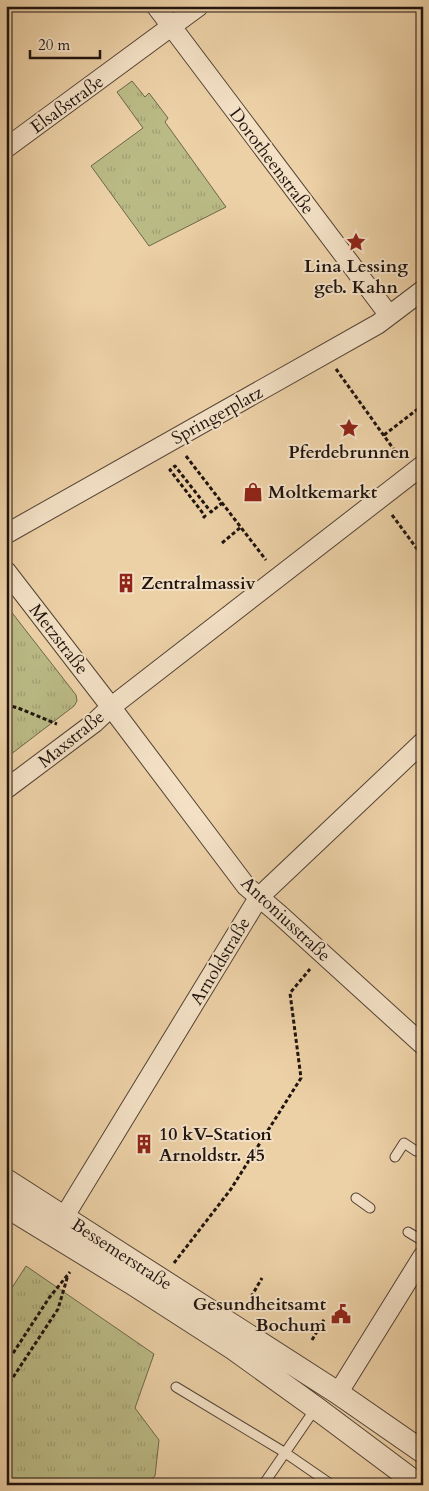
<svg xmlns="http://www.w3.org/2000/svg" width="429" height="1491" font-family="Cardo,serif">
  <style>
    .grass { fill: url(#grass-tufts); stroke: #6d674a }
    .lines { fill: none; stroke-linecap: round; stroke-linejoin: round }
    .service-casing { stroke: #534335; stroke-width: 11 }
    .minor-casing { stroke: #534335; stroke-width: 21 }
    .tertiary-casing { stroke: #534335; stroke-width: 24 }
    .path { stroke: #20140f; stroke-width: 3; stroke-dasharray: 4 2.5; stroke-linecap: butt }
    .service { stroke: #f3e0c5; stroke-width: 9 }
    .minor { stroke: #f3e0c5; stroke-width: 19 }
    .tertiary { stroke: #f3e0c5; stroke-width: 22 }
    .labels { text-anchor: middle; stroke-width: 4; stroke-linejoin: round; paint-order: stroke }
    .street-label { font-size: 18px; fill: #20140f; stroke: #f3e0c5 }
    .poi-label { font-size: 18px; font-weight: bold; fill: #20140f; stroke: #f3e0c5; text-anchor: start }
  </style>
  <defs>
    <pattern id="grass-tufts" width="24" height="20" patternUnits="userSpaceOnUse" patternTransform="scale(1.25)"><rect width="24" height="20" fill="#baba85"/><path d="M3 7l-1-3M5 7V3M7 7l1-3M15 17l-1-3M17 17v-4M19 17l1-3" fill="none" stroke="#a09f72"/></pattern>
  </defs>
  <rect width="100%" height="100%" fill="#ecd0a6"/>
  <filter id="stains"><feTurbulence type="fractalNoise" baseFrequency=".004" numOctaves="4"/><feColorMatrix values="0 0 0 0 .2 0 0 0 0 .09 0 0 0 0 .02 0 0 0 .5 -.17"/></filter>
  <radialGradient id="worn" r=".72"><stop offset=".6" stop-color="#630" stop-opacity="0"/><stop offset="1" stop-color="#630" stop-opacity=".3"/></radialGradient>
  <path class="grass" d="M132,81L145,97L149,93L168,118L165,122L226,207L149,246L91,166L143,128L117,92Z
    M6,605L76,695L77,701L74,706L6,758Z
    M26,1266L154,1354L135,1408L159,1440L155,1476L145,1485H6V1297Z"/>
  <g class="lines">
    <defs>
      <path id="service" d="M395,1157L404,1143L416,1151
        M356,1198L370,1208
        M408,1232L423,1241
        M176,1387L284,1452L332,1485
        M263,1485L315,1409"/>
      <path id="minor" d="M156,6L389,315
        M6,148L199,6
        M6,534L378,324L423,290
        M6,571L111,707L246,886L280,915L423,1045
        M6,789L94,723L111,707L423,465
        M64,1217L259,897L423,742
        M338,1393L423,1256"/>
      <path id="tertiary" d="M6,1180L338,1393L423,1452
        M6,1206L130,1282L234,1349L316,1408L419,1485"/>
    </defs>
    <use href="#service" class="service-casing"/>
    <use href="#minor" class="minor-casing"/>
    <use href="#tertiary" class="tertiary-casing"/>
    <path class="path" d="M336,369L400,458
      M384,435L423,405
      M186,456L266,560
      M392,515L423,557
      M203,518L205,516L170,470L175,466L211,512L222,503
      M222,543L241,527
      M6,705L18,708L57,724
      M174,1263L231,1189L301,1078L290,993L310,969
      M251,1297L262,1278
      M312,1340L325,1318
      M6,1364L49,1298L70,1272
      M6,1388L58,1309L68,1275"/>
    <use href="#service" class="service"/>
    <use href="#minor" class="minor"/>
    <use href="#tertiary" class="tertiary"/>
  </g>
  <defs>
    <symbol id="sight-bare" viewBox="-9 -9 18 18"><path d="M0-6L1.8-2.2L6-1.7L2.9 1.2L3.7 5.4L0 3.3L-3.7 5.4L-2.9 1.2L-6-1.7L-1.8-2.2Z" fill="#8f2418" stroke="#f3e0c5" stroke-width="2.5" paint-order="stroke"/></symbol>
    <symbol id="shop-bare" viewBox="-9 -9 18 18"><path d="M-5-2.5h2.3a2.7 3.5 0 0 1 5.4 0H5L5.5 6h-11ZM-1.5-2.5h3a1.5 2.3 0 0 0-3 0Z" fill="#8f2418" stroke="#f3e0c5" stroke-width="2.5" paint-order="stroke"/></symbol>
    <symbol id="building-bare" viewBox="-9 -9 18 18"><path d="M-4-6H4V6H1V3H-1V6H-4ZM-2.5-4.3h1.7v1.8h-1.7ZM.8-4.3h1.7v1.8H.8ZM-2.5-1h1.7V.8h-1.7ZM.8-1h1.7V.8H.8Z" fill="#8f2418" stroke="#f3e0c5" stroke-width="2.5" paint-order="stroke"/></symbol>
    <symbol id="civic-bare" viewBox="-9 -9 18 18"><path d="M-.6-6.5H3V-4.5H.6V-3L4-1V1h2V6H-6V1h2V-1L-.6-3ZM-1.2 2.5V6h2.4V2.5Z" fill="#8f2418" stroke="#f3e0c5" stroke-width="2.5" paint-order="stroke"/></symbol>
  </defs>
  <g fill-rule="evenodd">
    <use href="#sight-bare" x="342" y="228" width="28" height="28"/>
    <use href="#sight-bare" x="335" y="414" width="28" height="28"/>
    <use href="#shop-bare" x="239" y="478" width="28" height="28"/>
    <use href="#building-bare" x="112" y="569" width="28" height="28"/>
    <use href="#building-bare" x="130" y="1130" width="28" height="28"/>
    <use href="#civic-bare" x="327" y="1300" width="28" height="28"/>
  </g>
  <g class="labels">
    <g class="street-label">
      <text transform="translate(67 104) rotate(-36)" y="6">Elsaßstraße</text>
      <text transform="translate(272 161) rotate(53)" y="6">Dorotheenstraße</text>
      <text transform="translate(217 415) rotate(-29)" y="6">Springerplatz</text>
      <text transform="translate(59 639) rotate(52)" y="6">Metzstraße</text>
      <text transform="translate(71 739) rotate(-39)" y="6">Maxstraße</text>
      <text transform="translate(286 919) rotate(43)" y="6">Antoniusstraße</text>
      <text transform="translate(220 961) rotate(-59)" y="6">Arnoldstraße</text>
      <text transform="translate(122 1254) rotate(33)" y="6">Bessemerstraße</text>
    </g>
    <g class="poi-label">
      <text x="356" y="272" text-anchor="middle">Lina Lessing<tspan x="356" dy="21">geb. Kahn</tspan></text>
      <text x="349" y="458" text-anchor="middle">Pferdebrunnen</text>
      <text x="268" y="498">Moltkemarkt</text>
      <text x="141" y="589">Zentralmassiv</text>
      <text x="159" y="1140">10 kV-Station<tspan x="159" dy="21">Arnoldstr. 45</tspan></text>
      <text x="326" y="1310" text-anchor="end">Gesundheitsamt<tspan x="326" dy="21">Bochum</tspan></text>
    </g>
  </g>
  <rect width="429" height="1491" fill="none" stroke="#ecd0a6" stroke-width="25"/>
  <rect x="8" y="8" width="414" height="1476" fill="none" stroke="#20140f" stroke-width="2.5"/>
  <rect x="12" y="12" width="404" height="1466" fill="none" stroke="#20140f"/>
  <path d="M30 50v8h70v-8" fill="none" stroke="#20140f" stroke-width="2.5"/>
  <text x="38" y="50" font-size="15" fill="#20140f" stroke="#f3e0c5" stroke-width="4" paint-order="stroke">20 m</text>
  <rect width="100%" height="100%" filter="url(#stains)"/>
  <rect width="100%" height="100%" fill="url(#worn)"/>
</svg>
